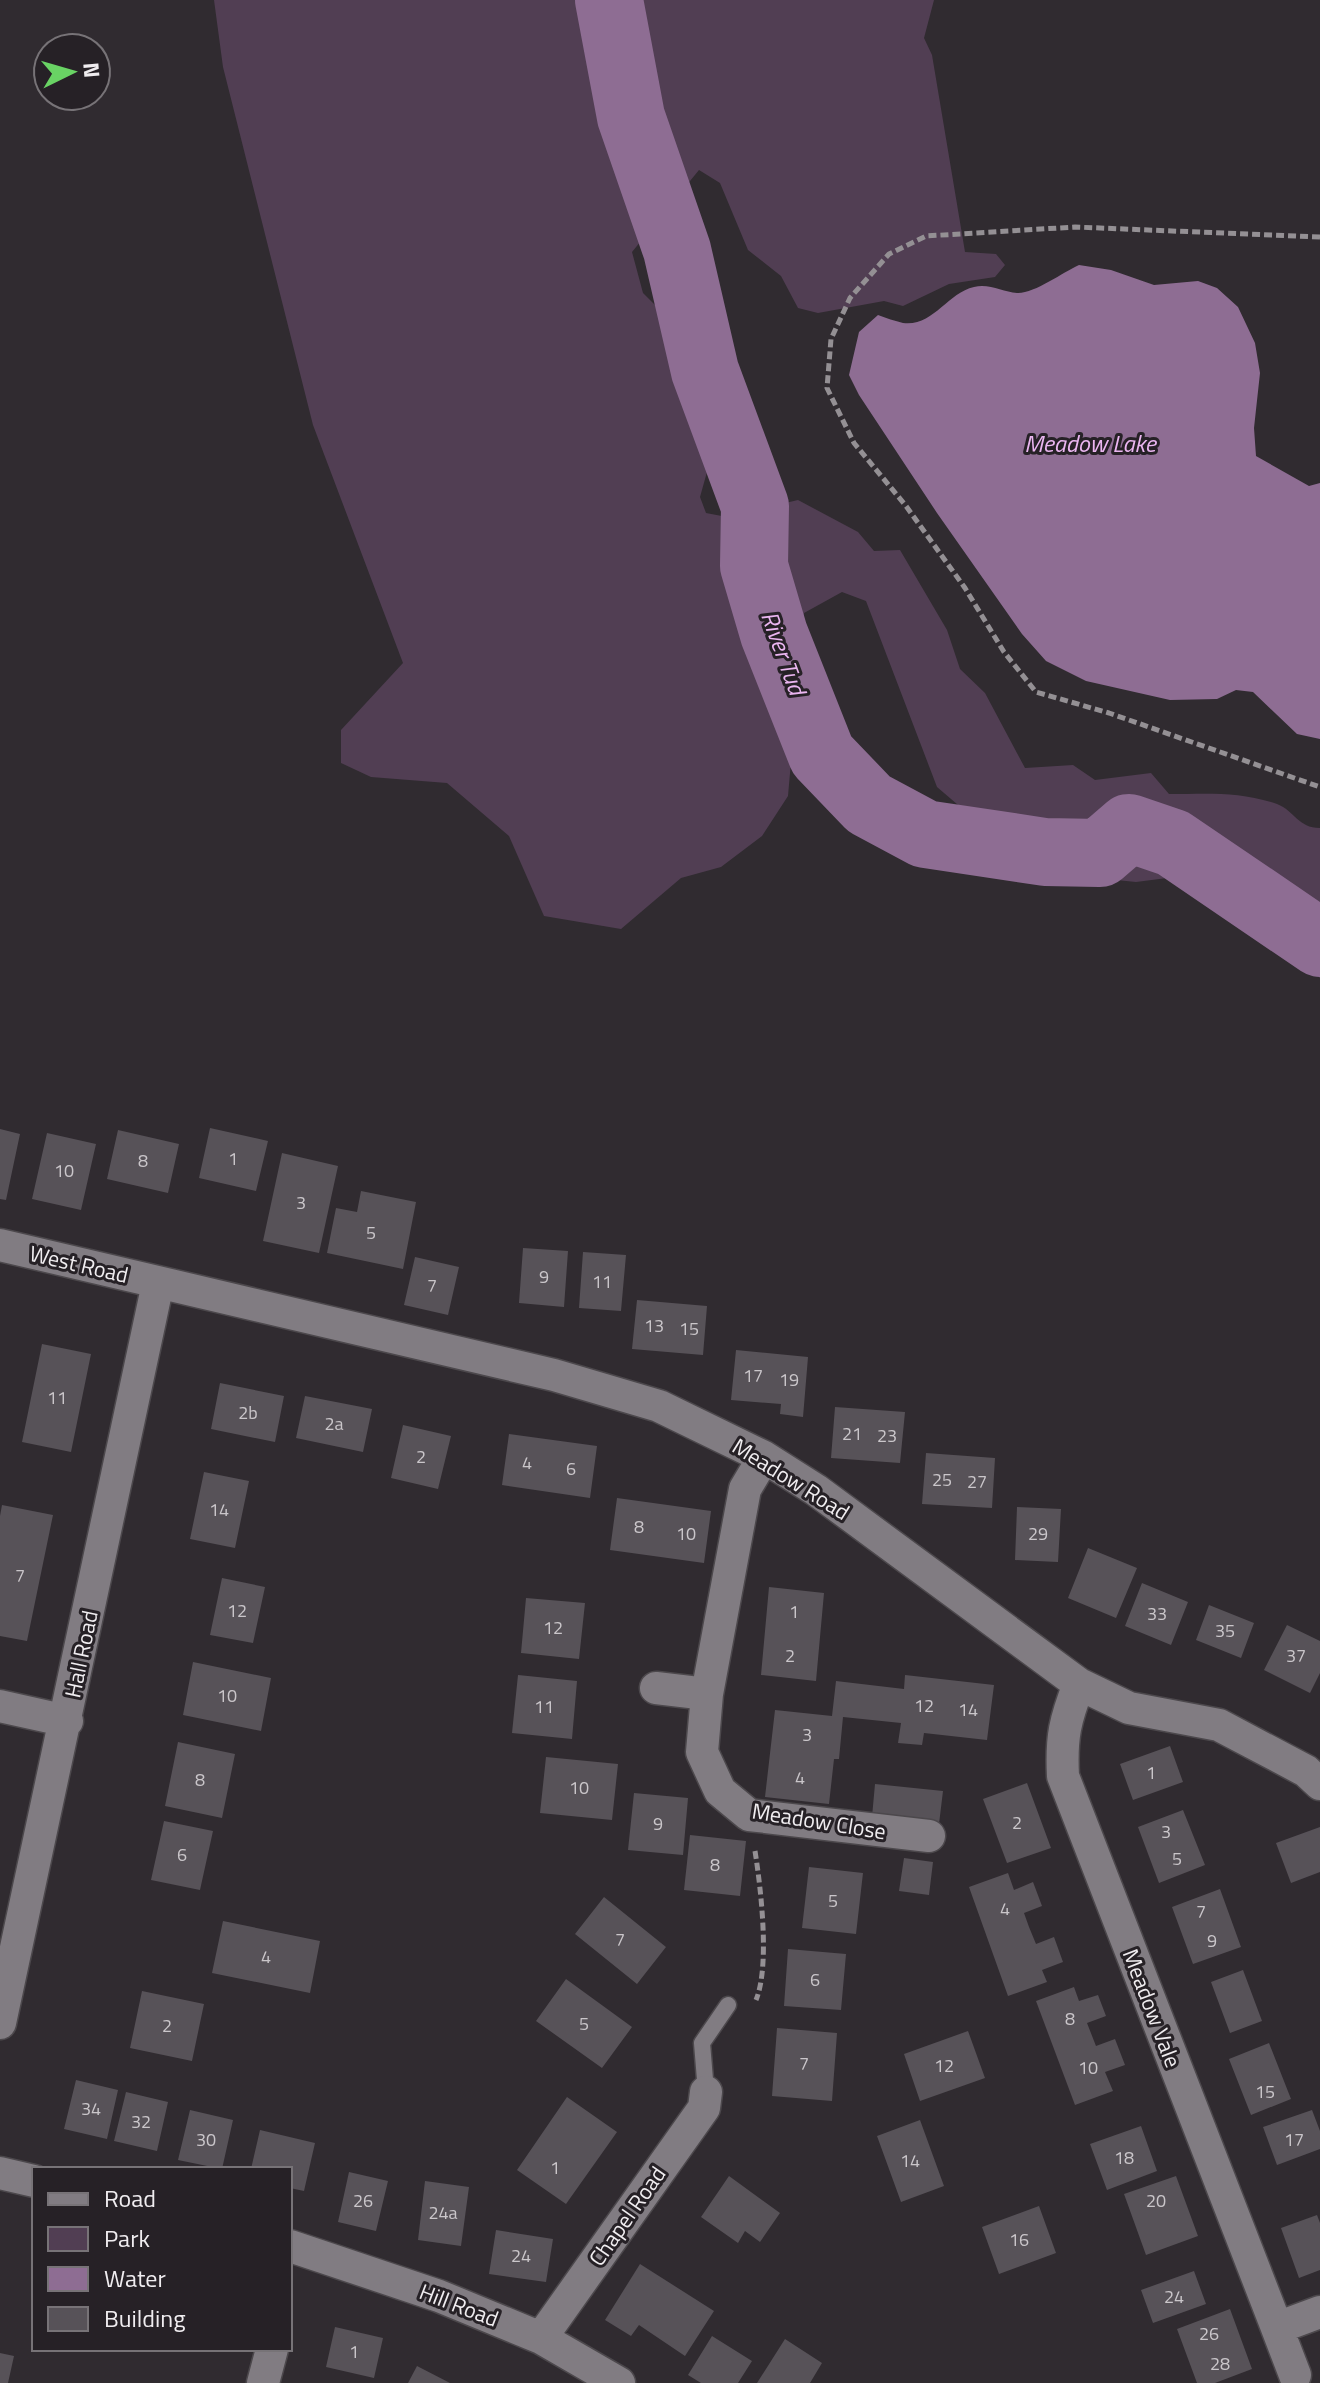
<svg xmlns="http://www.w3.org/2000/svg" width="1320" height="2383" font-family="'Titillium Web',sans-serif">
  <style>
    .green { fill: #513e53 }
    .water { fill: #8e6d93 }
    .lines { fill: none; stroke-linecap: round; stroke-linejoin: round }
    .river { stroke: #8e6d93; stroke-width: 68 }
    .building { fill: #575258 }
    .lane-casing { stroke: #4c484c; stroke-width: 19 }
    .street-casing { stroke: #4c484c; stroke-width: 35 }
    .path { stroke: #949094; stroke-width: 5; stroke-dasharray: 8 4; stroke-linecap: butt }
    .lane { stroke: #817c82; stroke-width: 16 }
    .street { stroke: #817c82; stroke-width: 32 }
    .labels { text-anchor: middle; stroke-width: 6; stroke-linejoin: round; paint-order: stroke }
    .number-label { font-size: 18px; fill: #cac6ca }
    .street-label { font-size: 22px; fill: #f0edf0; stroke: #262126 }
    .water-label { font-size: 24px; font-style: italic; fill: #ebb6f1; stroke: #262126 }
  </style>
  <rect width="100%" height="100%" fill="#302b30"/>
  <path class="green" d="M214,0H934L924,38L932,55L965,252L996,254L1005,265L995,277L949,284L903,306L884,301L818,313L798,308L781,276L748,250L720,183L699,170L632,252L643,293L681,331L690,384L719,429L700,497L706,513L727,517L798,500L858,532L874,551L900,550L947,630L960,669L985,693L1025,768L1073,765L1095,780L1151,773L1169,794C1209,794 1239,791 1277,804C1295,811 1298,828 1320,828V978L1314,972C1296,931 1283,886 1237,869L1136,882L1077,876L1048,882L937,787L866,601L842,592L804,613L788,796L762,836L721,867L681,878L621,929L544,916L509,836L447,783L371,777L341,763V730L403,663L313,425L223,67Z"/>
  <path class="water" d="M1079,265L1111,270L1154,285L1198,281L1217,288L1238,307L1255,343L1260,373L1254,428L1256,456L1309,486L1320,483V739L1297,734L1253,692L1236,690L1217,699L1170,700L1086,681L1046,661L1022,634L937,513L859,395L849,375L859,332L878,315C886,318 895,321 903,323C933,327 947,293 974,287C989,283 1003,292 1017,293C1034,294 1063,272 1079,265Z"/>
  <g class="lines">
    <path class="river" d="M609,0L631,117L677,250L705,371L755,506L754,566L774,634L822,755L869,804L925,834L1045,852L1100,853L1129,828L1173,843L1320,943"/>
  </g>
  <path class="building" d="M210,1128L268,1141L256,1191L199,1178Z
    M0,1129L20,1134L6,1200L0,1199Z
    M118,1130L179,1144L168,1193L107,1179Z
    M47,1133L96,1144L81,1210L32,1199Z
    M282,1153L338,1166L319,1253L263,1241Z
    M361,1191L416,1202L403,1269L327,1253L336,1208L357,1212Z
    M523,1248L568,1251L564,1307L519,1303Z
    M583,1252L626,1255L621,1311L579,1308Z
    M415,1257L459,1267L448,1315L404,1305Z
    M637,1300L707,1306L703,1355L632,1349Z
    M42,1344L91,1354L71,1452L22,1442Z
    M736,1350L808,1357L803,1417L780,1414L781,1404L731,1400Z
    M220,1383L284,1396L275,1442L211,1429Z
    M305,1396L372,1409L363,1452L296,1438Z
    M835,1407L905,1412L900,1463L831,1458Z
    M403,1425L451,1436L438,1489L391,1478Z
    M509,1434L597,1446L590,1498L502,1485Z
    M926,1453L995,1458L992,1508L922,1504Z
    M204,1472L249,1481L235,1548L190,1539Z
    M617,1498L711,1511L704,1563L610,1550Z
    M2,1505L53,1515L27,1641L0,1636V1516Z
    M1017,1507L1061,1509L1058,1562L1015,1560Z
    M1088,1548L1137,1568L1116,1618L1068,1598Z
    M222,1578L265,1587L253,1643L210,1635Z
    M1142,1583L1188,1602L1171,1645L1125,1626Z
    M769,1587L824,1593L816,1681L761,1675Z
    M526,1598L585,1603L579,1659L521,1653Z
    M1209,1605L1254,1623L1241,1658L1196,1640Z
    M1287,1625L1320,1641V1673L1310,1693L1264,1670Z
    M193,1662L271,1678L261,1731L183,1715Z
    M518,1675L577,1681L572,1739L512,1733Z
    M905,1675L994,1685L987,1740L924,1733L922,1745L898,1743L901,1723L843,1717L839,1759H834L829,1804L765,1797L775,1710L832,1716L836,1681L904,1689Z
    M178,1742L235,1754L222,1818L165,1806Z
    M1170,1746L1183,1782L1133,1800L1120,1764Z
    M546,1757L618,1764L612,1820L540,1813Z
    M1027,1783L1051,1848L1007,1863L983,1799Z
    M875,1784L943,1791L939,1824L872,1817Z
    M634,1793L688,1798L683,1855L628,1850Z
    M1183,1810L1205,1865L1159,1883L1138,1827Z
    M164,1821L213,1831L200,1890L151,1880Z
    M1320,1827V1872L1291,1883L1276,1843Z
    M690,1835L746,1841L740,1896L684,1890Z
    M904,1858L933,1862L929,1895L899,1891Z
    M809,1867L863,1873L856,1934L802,1928Z
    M1008,1873L1014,1890L1033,1882L1042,1906L1024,1913L1029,1927L1036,1944L1054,1937L1063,1962L1042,1970L1047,1982L1008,1996L969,1887Z
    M1220,1889L1241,1947L1193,1964L1172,1907Z
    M604,1897L666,1947L637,1984L575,1934Z
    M223,1921L320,1941L310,1993L212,1973Z
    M788,1949L846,1954L841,2010L784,2006Z
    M1243,1970L1262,2021L1230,2033L1211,1982Z
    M566,1979L632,2027L602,2068L536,2021Z
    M1074,1987L1079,2001L1098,1995L1106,2016L1087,2023L1096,2046L1115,2039L1125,2065L1105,2072L1113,2091L1075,2105L1036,2001Z
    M142,1991L204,2004L192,2061L130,2048Z
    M777,2028L837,2033L832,2101L772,2096Z
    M968,2031L985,2078L920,2101L904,2054Z
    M1269,2043L1291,2099L1251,2115L1229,2059Z
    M76,2080L118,2090L107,2139L64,2129Z
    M126,2092L168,2102L157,2151L114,2141Z
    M567,2097L617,2132L566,2204L517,2170Z
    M190,2110L233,2120L222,2169L178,2160Z
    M1312,2110L1320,2131V2149L1277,2165L1263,2127Z
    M920,2120L944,2186L901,2202L877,2136Z
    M1141,2126L1157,2171L1107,2190L1090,2144Z
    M260,2130L315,2143L304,2191L290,2188V2169H251Z
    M349,2172L388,2181L376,2231L338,2222Z
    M729,2176L780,2213L760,2242L745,2231L738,2243L701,2217Z
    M1176,2176L1198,2236L1146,2255L1124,2194Z
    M425,2181L469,2187L461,2246L418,2240Z
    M1039,2206L1056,2253L999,2274L982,2227Z
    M1317,2215L1320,2223V2270L1299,2278L1281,2228Z
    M496,2230L553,2239L546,2282L489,2274Z
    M640,2264L714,2311L685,2356L639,2325L631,2336L605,2320Z
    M1194,2271L1206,2304L1153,2323L1141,2290Z
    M1230,2309L1252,2369L1215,2383H1197L1177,2329Z
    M335,2327L383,2338L374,2378L326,2367Z
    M712,2336L752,2361L738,2383H701L688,2375Z
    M785,2339L822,2363L810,2383H757Z
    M0,2353L14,2356L8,2383H0Z
    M417,2366L450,2383H408Z"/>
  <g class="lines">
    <defs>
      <path id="lane" d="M706,2092L702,2043L728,2005"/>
      <path id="street" d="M0,1245L554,1375L659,1406L764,1457L816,1490L1079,1684L1129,1708L1219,1725L1306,1771L1320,1784
        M764,1457L745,1489L707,1694L702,1752L720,1791L749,1815L929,1836
        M1079,1684C1065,1720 1061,1737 1063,1776L1277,2328L1320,2312
        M656,1688L707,1694
        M0,1706L67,1721
        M0,2023L158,1283
        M0,2173L34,2181
        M290,2246L439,2296L541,2338L619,2383
        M1277,2328L1295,2375
        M541,2338L704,2108L706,2092
        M263,2383L272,2349"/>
    </defs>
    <use href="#lane" class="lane-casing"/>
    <use href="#street" class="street-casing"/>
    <path class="path" d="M1320,237L1075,227L926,236L889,254L850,298L831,339L827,388L854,443L906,506L965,588L1004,652L1036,692L1109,713L1320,787
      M755,1851C761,1889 770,1966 756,2000"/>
    <use href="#lane" class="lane"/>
    <use href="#street" class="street"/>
  </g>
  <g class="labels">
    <g class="number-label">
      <text x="233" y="1165">1</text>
      <text x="143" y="1167">8</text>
      <text x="64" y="1177">10</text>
      <text x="301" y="1209">3</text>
      <text x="371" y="1239">5</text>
      <text x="544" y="1283">9</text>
      <text x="602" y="1288">11</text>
      <text x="432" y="1292">7</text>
      <text x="654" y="1332">13</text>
      <text x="689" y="1335">15</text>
      <text x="753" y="1382">17</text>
      <text x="789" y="1386">19</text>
      <text x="57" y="1404">11</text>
      <text x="248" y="1419">2b</text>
      <text x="334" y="1430">2a</text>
      <text x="852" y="1440">21</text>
      <text x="887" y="1442">23</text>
      <text x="421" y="1463">2</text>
      <text x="527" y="1469">4</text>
      <text x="571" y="1475">6</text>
      <text x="942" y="1486">25</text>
      <text x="977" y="1488">27</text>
      <text x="219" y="1516">14</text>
      <text x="639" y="1533">8</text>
      <text x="686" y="1540">10</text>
      <text x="1038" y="1540">29</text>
      <text x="20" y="1582">7</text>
      <text x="237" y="1617">12</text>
      <text x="794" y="1618">1</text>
      <text x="1157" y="1620">33</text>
      <text x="553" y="1634">12</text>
      <text x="1225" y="1637">35</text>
      <text x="790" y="1662">2</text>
      <text x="1296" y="1662">37</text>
      <text x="227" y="1702">10</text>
      <text x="924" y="1712">12</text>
      <text x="544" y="1713">11</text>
      <text x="968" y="1716">14</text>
      <text x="807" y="1741">3</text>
      <text x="1151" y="1779">1</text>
      <text x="800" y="1784">4</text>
      <text x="200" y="1786">8</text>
      <text x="579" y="1794">10</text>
      <text x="1017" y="1829">2</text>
      <text x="658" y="1830">9</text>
      <text x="1166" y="1838">3</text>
      <text x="182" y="1861">6</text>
      <text x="1177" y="1865">5</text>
      <text x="715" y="1871">8</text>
      <text x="833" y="1907">5</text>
      <text x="1005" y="1915">4</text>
      <text x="1201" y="1918">7</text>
      <text x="620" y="1946">7</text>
      <text x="1212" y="1947">9</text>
      <text x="266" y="1963">4</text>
      <text x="815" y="1986">6</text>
      <text x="1070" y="2025">8</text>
      <text x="584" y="2030">5</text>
      <text x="167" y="2032">2</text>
      <text x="804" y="2070">7</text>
      <text x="944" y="2072">12</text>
      <text x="1088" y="2074">10</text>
      <text x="1265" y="2098">15</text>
      <text x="91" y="2115">34</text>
      <text x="141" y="2128">32</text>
      <text x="206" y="2146">30</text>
      <text x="1294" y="2146">17</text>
      <text x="1124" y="2164">18</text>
      <text x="910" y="2167">14</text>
      <text x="555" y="2174">1</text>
      <text x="363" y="2207">26</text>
      <text x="1156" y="2207">20</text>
      <text x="443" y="2219">24a</text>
      <text x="1019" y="2246">16</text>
      <text x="521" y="2262">24</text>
      <text x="1174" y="2303">24</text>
      <text x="1209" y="2340">26</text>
      <text x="354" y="2358">1</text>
      <text x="1220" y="2370">28</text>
    </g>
    <g class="street-label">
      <text transform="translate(79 1264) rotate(13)" y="8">West Road</text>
      <text transform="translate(791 1479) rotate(32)" y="8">Meadow Road</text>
      <text transform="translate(81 1654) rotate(-78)" y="8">Hall Road</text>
      <text transform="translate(819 1821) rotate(9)" y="8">Meadow Close</text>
      <text transform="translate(1152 2008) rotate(69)" y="8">Meadow Vale</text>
      <text transform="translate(627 2216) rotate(-55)" y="8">Chapel Road</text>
      <text transform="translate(459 2305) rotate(21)" y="8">Hill Road</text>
    </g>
    <g class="water-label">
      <text x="1090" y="452">Meadow Lake</text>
      <text transform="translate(783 653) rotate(70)" y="8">River Tud</text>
    </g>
  </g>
  <rect x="32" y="2167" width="260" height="184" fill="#262126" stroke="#777377" stroke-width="2"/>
  <rect x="48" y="2193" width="40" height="12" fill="#817c82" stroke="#777377" stroke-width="2"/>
  <text x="104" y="2207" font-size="24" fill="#f0edf0">Road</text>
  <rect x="48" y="2227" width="40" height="24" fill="#513e53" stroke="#777377" stroke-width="2"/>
  <text x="104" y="2247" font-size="24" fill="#f0edf0">Park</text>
  <rect x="48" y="2267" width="40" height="24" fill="#8e6d93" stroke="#777377" stroke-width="2"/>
  <text x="104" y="2287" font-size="24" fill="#f0edf0">Water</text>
  <rect x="48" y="2307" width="40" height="24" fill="#575258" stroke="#777377" stroke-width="2"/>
  <text x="104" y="2327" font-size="24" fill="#f0edf0">Building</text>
  <g transform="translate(72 72) rotate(85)"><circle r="38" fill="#262126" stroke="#777377" stroke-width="2"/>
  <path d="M0-6L14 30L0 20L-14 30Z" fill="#69d364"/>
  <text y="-12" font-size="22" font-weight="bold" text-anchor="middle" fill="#f0edf0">N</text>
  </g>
</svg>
